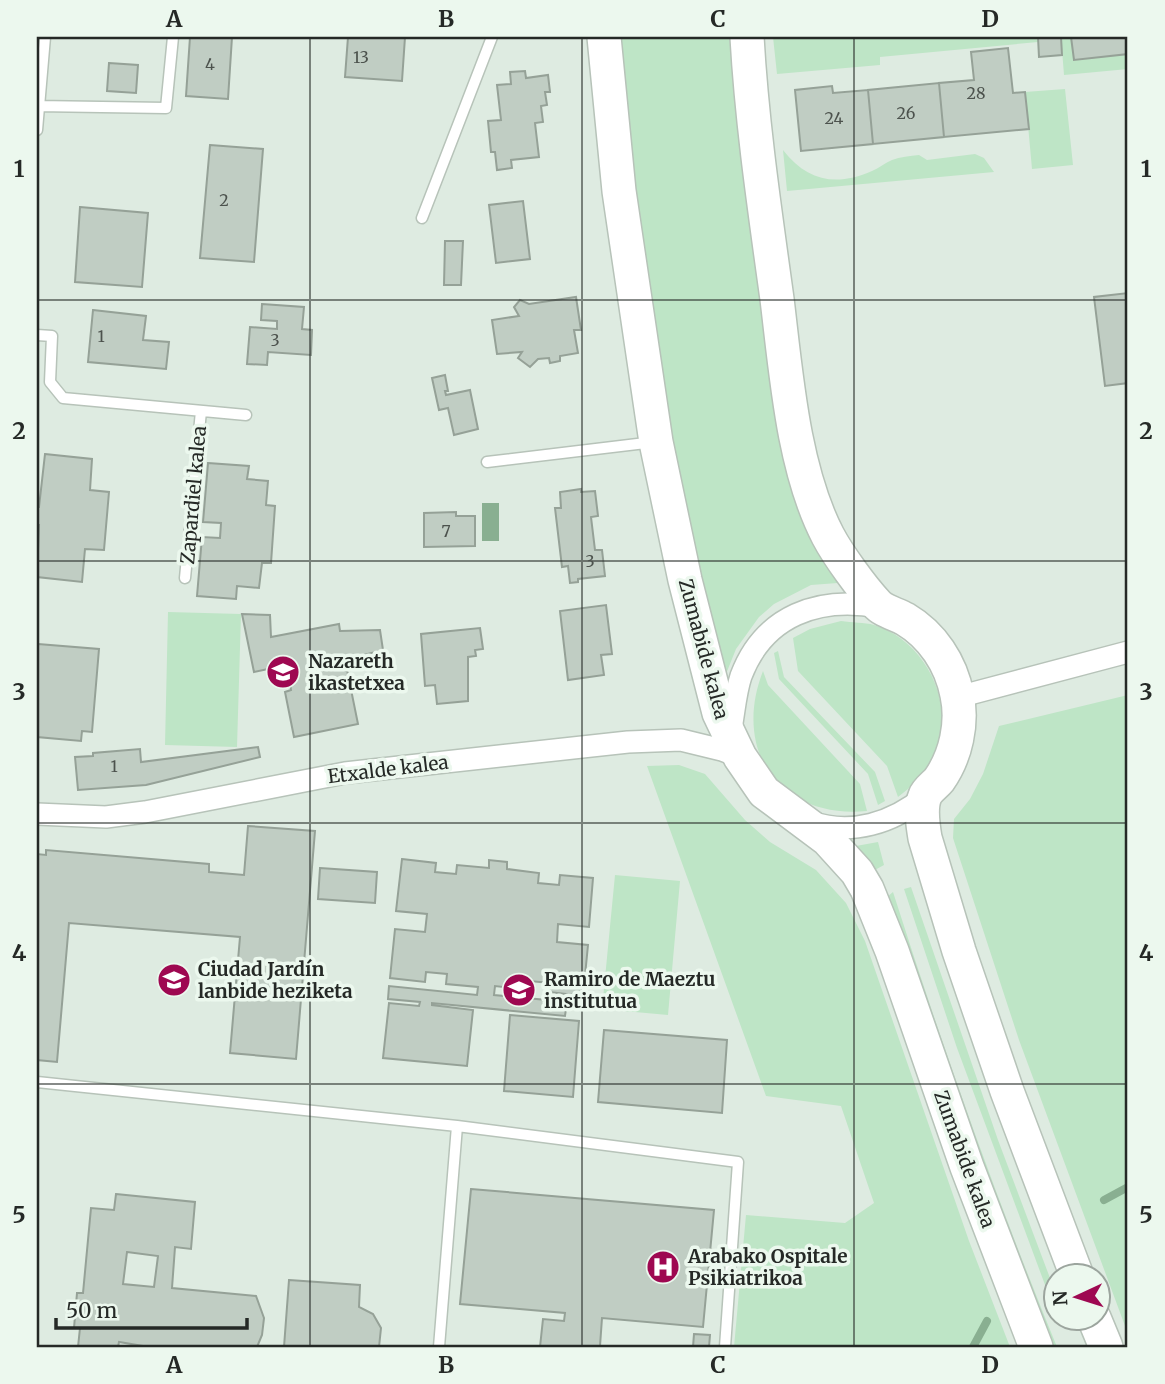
<svg xmlns="http://www.w3.org/2000/svg" width="1165" height="1384" font-family="Merriweather,serif">
  <style>
    .green { fill: #bee5c6 }
    .water { fill: #89af91 }
    .lines { fill: none; stroke-linecap: round; stroke-linejoin: round }
    .stream { stroke: #89af91; stroke-width: 8 }
    .building { fill: #c0cdc3; stroke: #95a197; stroke-width: 2; fill-rule: evenodd }
    .lane-casing { stroke: #b7c3b9; stroke-width: 13 }
    .street-casing { stroke: #b7c3b9; stroke-width: 24 }
    .primary-casing { stroke: #b7c3b9; stroke-width: 36 }
    .lane { stroke: #fff; stroke-width: 10 }
    .street { stroke: #fff; stroke-width: 21 }
    .primary { stroke: #fff; stroke-width: 33 }
    .grid { fill: none; stroke: #252926; stroke-width: 2; stroke-opacity: 0.55 }
    .labels { text-anchor: middle; stroke-width: 7; stroke-linejoin: round; paint-order: stroke }
    .number-label { font-size: 16px; fill: #4c524d }
    .street-label { font-size: 19px; fill: #252926; stroke: #ecf8ee }
    .poi-label { font-size: 19px; font-weight: bold; fill: #252926; stroke: #ecf8ee; text-anchor: start }
    .neatline { fill: none; stroke: #252926; stroke-width: 2.5 }
    .grid-label { font-size: 23px; text-anchor: middle; font-weight: bold; fill: #252926 }
  </style>
  <rect width="100%" height="100%" fill="#deebe1"/>
  <path class="green" d="M621,37H737L766,307L851,582L811,585L774,604L759,617L736,649L724,679L715,631L667,426L632,177Z
    M773,37H1038V42L880,57V65L777,74Z
    M1061,37H1071L1074,59L1128,54V69L1064,75Z
    M1065,89L1073,165L1032,169L1025,92Z
    M783,150C807,181 836,187 872,171C879,168 885,163 892,160C900,157 910,156 919,155L927,160L975,154L984,158L994,172L787,191Z
    M168,612L241,614L237,747L165,745Z
    M841,621C852,623 864,622 874,625C927,641 958,707 934,757C926,774 912,786 898,797L887,766L798,671L793,638L810,629Z
    M778,651L784,677L875,772L885,801L878,805L868,774L779,679L774,653Z
    M763,671L768,685L860,784L867,811C779,819 732,751 763,671Z
    M1128,695V1334L1019,1040L953,838L954,819L970,799L983,774L999,726Z
    M679,765L705,774L745,820L770,842L816,870L846,903L865,941L969,1241L1010,1347H734L746,1215L845,1223L874,1203L841,1106L766,1096L647,766Z
    M878,842L884,865L873,871L856,846Z
    M615,875L680,881L668,1015L602,1009Z
    M911,887L998,1140L1056,1294V1308L1054,1309L957,1048L904,889Z
    M893,892C942,1046 996,1198 1057,1347H1052L994,1198L887,897Z"/>
  <path class="water" d="M482,503H499V541H482Z"/>
  <g class="lines">
    <path class="stream" d="M1104,1200L1128,1187
      M973,1347L987,1321"/>
  </g>
  <path class="building" d="M190,37H232L228,99L186,96Z
    M348,37H405L402,81L345,77Z
    M1038,37H1061L1062,55L1039,57Z
    M1071,37H1128V54L1074,60Z
    M1008,48L1013,93L1025,92L1029,129L944,137L939,83L974,80L971,52Z
    M109,63L138,65L136,93L107,91Z
    M525,71L526,78L548,75L550,92H545L547,105L541,106L543,122L535,123L539,157L511,160L512,168L497,170L495,152H491L488,121L501,120L497,85L511,84L510,72Z
    M939,83L944,137L873,144L868,90Z
    M832,86L833,93L868,90L873,144L801,151L795,90Z
    M210,145L263,149L254,262L200,258Z
    M523,201L530,259L496,263L489,205Z
    M80,207L148,213L142,287L75,282Z
    M445,241H463L461,285H444Z
    M1128,293V383L1105,386L1094,297Z
    M576,297L581,330H574L578,353L560,356V361L550,363L549,358L538,359L530,367L518,358L522,352L497,354L492,320L519,316L514,307L520,300L529,304Z
    M262,304L304,307L302,329L312,330L311,355L268,352L267,365L247,364L250,327L277,329V321L261,320Z
    M93,310L146,316L143,340L169,342L166,369L88,362Z
    M445,375L448,391H445L446,395L470,390L478,429L454,435L448,408L439,410L432,378Z
    M45,454L92,459L90,490L109,492L104,550L85,549L82,582L37,577L39,525H37V507H39Z
    M208,463L249,466L247,479L268,481L266,505L275,506L271,563H262L259,588L237,586L236,599L197,596L202,537L220,538L221,523L203,522Z
    M581,489V492L595,491L598,516L591,517L595,550H602L605,576L578,579V582L570,583L568,566L562,567L555,508H561L560,492Z
    M456,512V516H475V546L424,547V513Z
    M606,605L612,654L601,655L604,675L568,680L560,611Z
    M242,614L270,615L271,637L339,624L340,631L380,630L383,650L345,660L358,724L294,737L285,692L291,690L287,665L254,672Z
    M480,628L483,649L475,650L476,656L468,657V701L437,704L435,685L425,686L421,634Z
    M38,644L99,649L92,732L82,731L81,741L37,737Z
    M258,747L260,757L146,785L78,790L75,757L93,756V753L140,749L141,762Z
    M248,826L315,831L296,1059L230,1053L240,937L69,923L57,1062L37,1060V854L46,855V850L209,864V872L244,875Z
    M402,859L436,863L435,872L456,874L457,865L489,868V860L507,862V869L539,873L538,883L559,885L560,875L593,878L589,927L558,924L557,942L588,945L583,996L549,992L550,983L530,981L529,990L495,986L494,995L567,1002L565,1016L432,1003V1005L473,1010L467,1066L383,1058L389,1003L419,1006L420,1002L388,999L389,986L477,995L478,987L446,984L447,974L426,972L425,982L390,978L395,929L425,932L427,914L396,911Z
    M320,868L377,872L375,903L318,899Z
    M510,1015L579,1021L573,1097L504,1091Z
    M604,1030L727,1040L722,1113L598,1102Z
    M471,1189L714,1210L703,1327L602,1318L600,1346L612,1347H540L543,1319L564,1321L565,1313L460,1304Z
    M116,1194L195,1202L191,1249L175,1247L172,1288L256,1296L264,1318L262,1335L257,1347H149L119,1342L118,1347H78L80,1328H74L77,1293H83L91,1208L114,1210ZM127,1252L158,1256L154,1287L123,1284Z
    M289,1280L360,1285L359,1307L373,1314L381,1328L379,1347H284Z
    M694,1334L710,1335L709,1347H693Z"/>
  <g class="lines">
    <defs>
      <path id="lane" d="M37,106L166,108L173,37
        M37,130L45,37
        M422,218L492,37
        M37,335L52,336L50,382L63,398L246,415
        M487,462L654,442
        M185,578L201,411
        M37,1082L457,1126L738,1162L725,1347
        M439,1347L457,1126"/>
      <path id="street" d="M958,697L1128,652
        M730,734C734,715 735,694 741,676C764,615 819,596 879,607
        M37,814L106,817L145,812L345,773L628,742L681,740L722,750L740,757
        M811,822C851,836 893,823 925,796"/>
      <path id="primary" d="M604,37L619,191L656,442L685,580L719,713L740,757L764,792L827,839L857,872L867,889L892,951L967,1167L1036,1347
        M747,37C752,125 765,212 777,299C786,373 793,469 828,536C838,555 862,588 877,604C883,611 896,614 905,619C932,635 951,663 957,695C963,723 956,756 939,780C935,785 927,790 925,796C920,808 923,826 925,838L959,951L1007,1091L1077,1276
        M1094,1318L1106,1347"/>
    </defs>
    <use href="#lane" class="lane-casing"/>
    <use href="#street" class="street-casing"/>
    <use href="#primary" class="primary-casing"/>
    <use href="#lane" class="lane"/>
    <use href="#street" class="street"/>
    <use href="#primary" class="primary"/>
  </g>
  <path class="grid" d="M310,37V1347M582,37V1347M854,37V1347M37,300H1128M37,561H1128M37,823H1128M37,1084H1128"/>
  <defs>
    <symbol id="school-disc" viewBox="-11 -11 22 22"><circle r="9.5" fill="#9e0851" stroke="#ecf8ee"/><path d="M0-5L7-2L0 1L-7-2ZM-4 1L0 2.5L4 1V4Q0 6-4 4Z" fill="#fff"/></symbol>
    <symbol id="university-disc" viewBox="-11 -11 22 22"><circle r="9.5" fill="#9e0851" stroke="#ecf8ee"/><path d="M0-5L7-2L0 1L-7-2ZM-4 1L0 2.5L4 1V4Q0 6-4 4Z" fill="#fff"/></symbol>
    <symbol id="hospital-disc" viewBox="-11 -11 22 22"><circle r="9.5" fill="#9e0851" stroke="#ecf8ee"/><path d="M-5-5h3v3.5h4V-5h3V5h-3V1.5h-4V5h-3Z" fill="#fff"/></symbol>
  </defs>
  <g fill-rule="evenodd">
    <use href="#school-disc" x="264" y="653" width="38" height="38"/>
    <use href="#university-disc" x="155" y="961" width="38" height="38"/>
    <use href="#school-disc" x="500" y="971" width="38" height="38"/>
    <use href="#hospital-disc" x="644" y="1248" width="38" height="38"/>
  </g>
  <g class="labels">
    <g class="number-label">
      <text x="361" y="63">13</text>
      <text x="210" y="70">4</text>
      <text x="976" y="99">28</text>
      <text x="906" y="119">26</text>
      <text x="834" y="124">24</text>
      <text x="224" y="206">2</text>
      <text x="101" y="342">1</text>
      <text x="275" y="346">3</text>
      <text x="446" y="537">7</text>
      <text x="590" y="567">3</text>
      <text x="114" y="772">1</text>
    </g>
    <g class="street-label">
      <text transform="translate(193 495) rotate(-85)" y="7">Zapardiel kalea</text>
      <text transform="translate(704 649) rotate(75)" y="7">Zumabide kalea</text>
      <text transform="translate(388 769) rotate(-7)" y="7">Etxalde kalea</text>
      <text transform="translate(965 1159) rotate(70)" y="7">Zumabide kalea</text>
    </g>
    <g class="poi-label">
      <text x="308" y="668">Nazareth<tspan x="308" dy="22">ikastetxea</tspan></text>
      <text x="198" y="976">Ciudad Jardín<tspan x="198" dy="22">lanbide heziketa</tspan></text>
      <text x="544" y="986">Ramiro de Maeztu<tspan x="544" dy="22">institutua</tspan></text>
      <text x="688" y="1263">Arabako Ospitale<tspan x="688" dy="22">Psikiatrikoa</tspan></text>
    </g>
  </g>
  <rect width="1165" height="1384" fill="none" stroke="#ecf8ee" stroke-width="77"/>
  <g transform="translate(1077 1297) rotate(266)"><circle r="33" fill="#ecf8ee" stroke="#9ca59e" stroke-width="2"/>
  <path d="M0-5L12 26L0 18L-12 26Z" fill="#9e0851"/>
  <text y="-10" font-size="19" font-weight="bold" text-anchor="middle" fill="#252926">N</text>
  </g>
  <path d="M56 1318v10h191v-10" fill="none" stroke="#252926" stroke-width="3.5"/>
  <text x="66" y="1318" font-size="21" fill="#252926" stroke="#ecf8ee" stroke-width="5" paint-order="stroke">50 m</text>
  <rect x="38" y="38" width="1088" height="1308" class="neatline"/>
  <g class="grid-label">
    <text x="174" y="27">A</text>
    <text x="446" y="27">B</text>
    <text x="718" y="27">C</text>
    <text x="990" y="27">D</text>
    <text x="19" y="177">1</text>
    <text x="1146" y="177">1</text>
    <text x="19" y="439">2</text>
    <text x="1146" y="439">2</text>
    <text x="19" y="700">3</text>
    <text x="1146" y="700">3</text>
    <text x="19" y="961">4</text>
    <text x="1146" y="961">4</text>
    <text x="19" y="1223">5</text>
    <text x="1146" y="1223">5</text>
    <text x="174" y="1373">A</text>
    <text x="446" y="1373">B</text>
    <text x="718" y="1373">C</text>
    <text x="990" y="1373">D</text>
  </g>
</svg>
